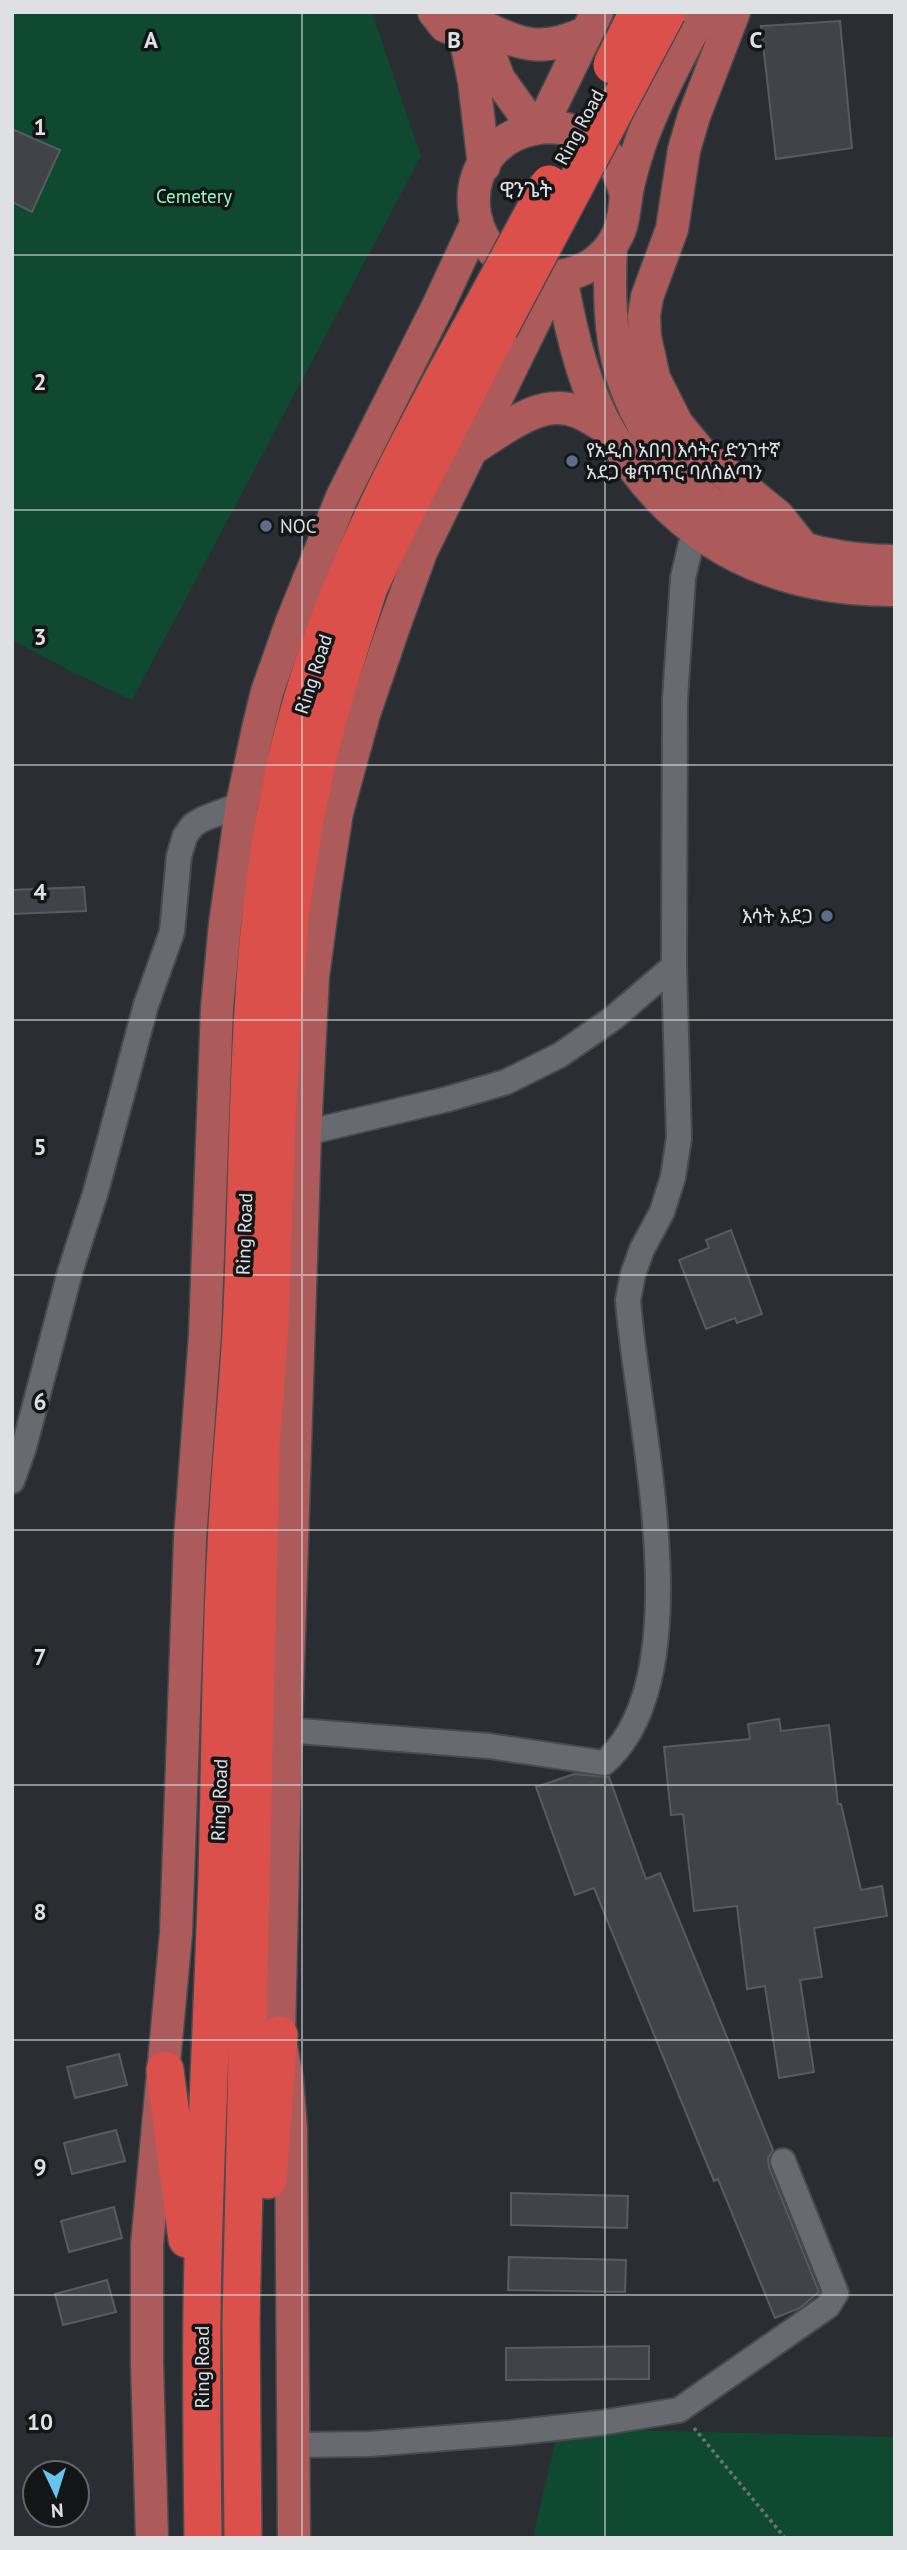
<svg xmlns="http://www.w3.org/2000/svg" width="907" height="2550" font-family="'PT Sans','Noto Sans Ethiopic',sans-serif">
  <style>
    .green { fill: #0f492f }
    .building { fill: #404347; stroke: #585b60; stroke-width: 2 }
    .lines { fill: none; stroke-linecap: round; stroke-linejoin: round }
    .minor-casing { stroke: #484b4e; stroke-width: 28 }
    .major-casing { stroke: #484b4e; stroke-width: 35 }
    .highway-casing { stroke: #484b4e; stroke-width: 40 }
    .path { stroke: #6e7074; stroke-width: 3.5; stroke-dasharray: 3.5 3.5; stroke-linecap: butt }
    .minor { stroke: #676a6f; stroke-width: 24 }
    .major { stroke: #ad5a5a; stroke-width: 32 }
    .highway { stroke: #dc504c; stroke-width: 37 }
    .highway-bridge-casing { stroke: #484b4e; stroke-width: 40; stroke-linecap: butt }
    .highway-bridge { stroke: #dc504c; stroke-width: 37 }
    .grid { fill: none; stroke: #dee0e3; stroke-width: 2; stroke-opacity: 0.55 }
    .service-dot { fill: #5c6f8a; stroke: #141517; stroke-width: 2.5 }
    .labels { text-anchor: middle; stroke-width: 7; stroke-linejoin: round; paint-order: stroke }
    .street-label { font-size: 19px; fill: #dee0e3; stroke: #141517 }
    .park-label { font-size: 19px; fill: #96fbc4; stroke: #141517 }
    .poi-label { font-size: 19px; fill: #dee0e3; stroke: #141517; text-anchor: start }
    .neighbourhood-label { font-size: 21px; fill: #e0e4e9; stroke: #141517 }
    .grid-label { font-size: 23px; text-anchor: middle; font-weight: bold; fill: #dee0e3; stroke: #141517; stroke-width: 7; stroke-linejoin: round; paint-order: stroke }
  </style>
  <rect width="100%" height="100%" fill="#2a2d31"/>
  <path class="green" d="M12,12H372L421,156L132,700L72,672L12,640Z
    M558,2428L895,2437V2538H533Z"/>
  <path class="building" d="M840,21L852,148L776,159L761,26Z
    M12,129L60,150L32,212L12,202Z
    M84,887L86,911L12,914V890Z
    M731,1230L762,1314L737,1323L735,1318L706,1329L679,1260L709,1248L706,1240Z
    M779,1719L781,1731L829,1725L838,1804H841L861,1890L882,1886L887,1916L814,1928L822,1977L800,1980L814,2072L779,2078L765,1986L747,1989L737,1906L694,1911L683,1814L671,1815L664,1747L750,1739L748,1724Z
    M574,1774L609,1777L646,1879L660,1873L773,2150L768,2158L769,2167L819,2292L800,2308L775,2318L718,2179L714,2181L594,1888L575,1895L536,1787Z
    M119,2054L127,2085L75,2098L67,2067Z
    M116,2130L125,2161L72,2174L64,2143Z
    M511,2193L628,2196L627,2228L511,2225Z
    M114,2207L122,2238L69,2252L61,2221Z
    M509,2257L626,2260L625,2292L508,2290Z
    M107,2280L116,2312L63,2325L55,2294Z
    M649,2346V2379L506,2380V2348Z"/>
  <g class="lines">
    <defs>
      <path id="minor" d="M305,1133L448,1099L506,1082L560,1055L612,1019L674,966
        M12,1481L24,1447L70,1272L96,1191L146,1005L172,932L179,856L185,836L193,825L203,819L242,804
        M286,1730L489,1746L604,1763C704,1676 636,1419 628,1300L633,1274L642,1249L662,1212L673,1177L679,1138L674,966L675,699L683,578L694,531
        M294,2445L370,2444L510,2433L600,2423L679,2410L828,2306L836,2293L783,2161"/>
      <path id="major" d="M434,12L445,26L466,34
        M460,12L474,81L484,166
        M734,12L694,116L684,150L672,229L647,297L644,316L645,337L654,378L677,424L701,453L778,516L806,551
        M478,24C520,46 543,53 587,32
        M479,27L499,79L534,128
        M541,127L597,12
        M626,196C602,87 459,119 475,215C478,230 486,246 498,256C520,277 548,281 576,272C595,266 610,251 618,234C624,222 624,210 626,198C628,181 634,163 639,147C655,100 680,56 702,12
        M611,246C609,288 609,333 621,373C660,497 770,560 895,561
        M561,276C569,323 584,388 608,429C672,540 769,591 895,590
        M472,449C502,431 541,396 578,412C588,416 598,423 607,428
        M152,2538L147,2363V2245L176,1933L190,1539L205,1335L217,1008L225,924L242,804L258,729L267,692L291,624L342,497L439,304L477,222
        M294,2538L291,2128L287,2079L279,2035L286,1730L305,1133L313,976L324,895L337,812L364,714L393,629L421,552L556,277"/>
      <path id="highway" d="M165,2070L187,2239
        M268,2180L279,2035
        M203,2538C202,2462 201,2386 202,2310C204,2166 212,2021 217,1877C220,1767 220,1657 226,1547C229,1475 237,1403 241,1331C252,1115 241,896 306,687C346,557 412,434 478,315
        M243,2538L241,2320L261,1447L270,1327L277,1117L290,914L305,819L318,758L334,697L369,587L396,530L499,329"/>
    </defs>
    <use href="#minor" class="minor-casing"/>
    <use href="#major" class="major-casing"/>
    <use href="#highway" class="highway-casing"/>
    <path class="path" d="M694,2428L785,2538"/>
    <use href="#minor" class="minor"/>
    <use href="#major" class="major"/>
    <use href="#highway" class="highway"/>
    <defs>
      <path id="highway-bridge" d="M612,65L638,12
        M478,315L549,184
        M499,329L667,12"/>
    </defs>
    <use href="#highway-bridge" class="highway-bridge-casing"/>
    <use href="#highway-bridge" class="highway-bridge"/>
  </g>
  <path class="grid" d="M302,12V2538M605,12V2538M12,255H895M12,510H895M12,765H895M12,1020H895M12,1275H895M12,1530H895M12,1785H895M12,2040H895M12,2295H895"/>
  <g class="service-dot">
    <circle cx="572" cy="461" r="7"/>
    <circle cx="266" cy="526" r="7"/>
    <circle cx="827" cy="916" r="7"/>
  </g>
  <g class="labels">
    <g class="street-label">
      <text transform="translate(579 127) rotate(-62)" y="7">Ring Road</text>
      <text transform="translate(313 674) rotate(-72)" y="7">Ring Road</text>
      <text transform="translate(244 1234) rotate(-88)" y="7">Ring Road</text>
      <text transform="translate(219 1800) rotate(-88)" y="7">Ring Road</text>
      <text transform="translate(202 2367) rotate(-90)" y="7">Ring Road</text>
    </g>
    <g class="park-label">
      <text x="194" y="203">Cemetery</text>
    </g>
    <g class="poi-label">
      <text x="586" y="457">የአዲስ አበባ እሳትና ድንገተኛ<tspan x="586" dy="22">አደጋ ቁጥጥር ባለስልጣን</tspan></text>
      <text x="280" y="533">NOC</text>
      <text x="813" y="923" text-anchor="end">እሳት አደጋ</text>
    </g>
    <g class="neighbourhood-label">
      <text x="526" y="197">ዊንጌት</text>
    </g>
  </g>
  <g class="grid-label">
    <text x="151" y="48">A</text>
    <text x="454" y="48">B</text>
    <text x="756" y="48">C</text>
    <text x="40" y="135">1</text>
    <text x="40" y="390">2</text>
    <text x="40" y="645">3</text>
    <text x="40" y="900">4</text>
    <text x="40" y="1155">5</text>
    <text x="40" y="1410">6</text>
    <text x="40" y="1665">7</text>
    <text x="40" y="1920">8</text>
    <text x="40" y="2175">9</text>
    <text x="40" y="2430">10</text>
  </g>
  <rect width="907" height="2550" fill="none" stroke="#dee0e3" stroke-width="28"/>
  <g transform="translate(56 2494) rotate(176)"><circle r="33" fill="#141517" stroke="#656669" stroke-width="2"/>
  <path d="M0-5L12 26L0 18L-12 26Z" fill="#65c5ee"/>
  <text y="-10" font-size="19" font-weight="bold" text-anchor="middle" fill="#dee0e3">N</text>
  </g>
</svg>
